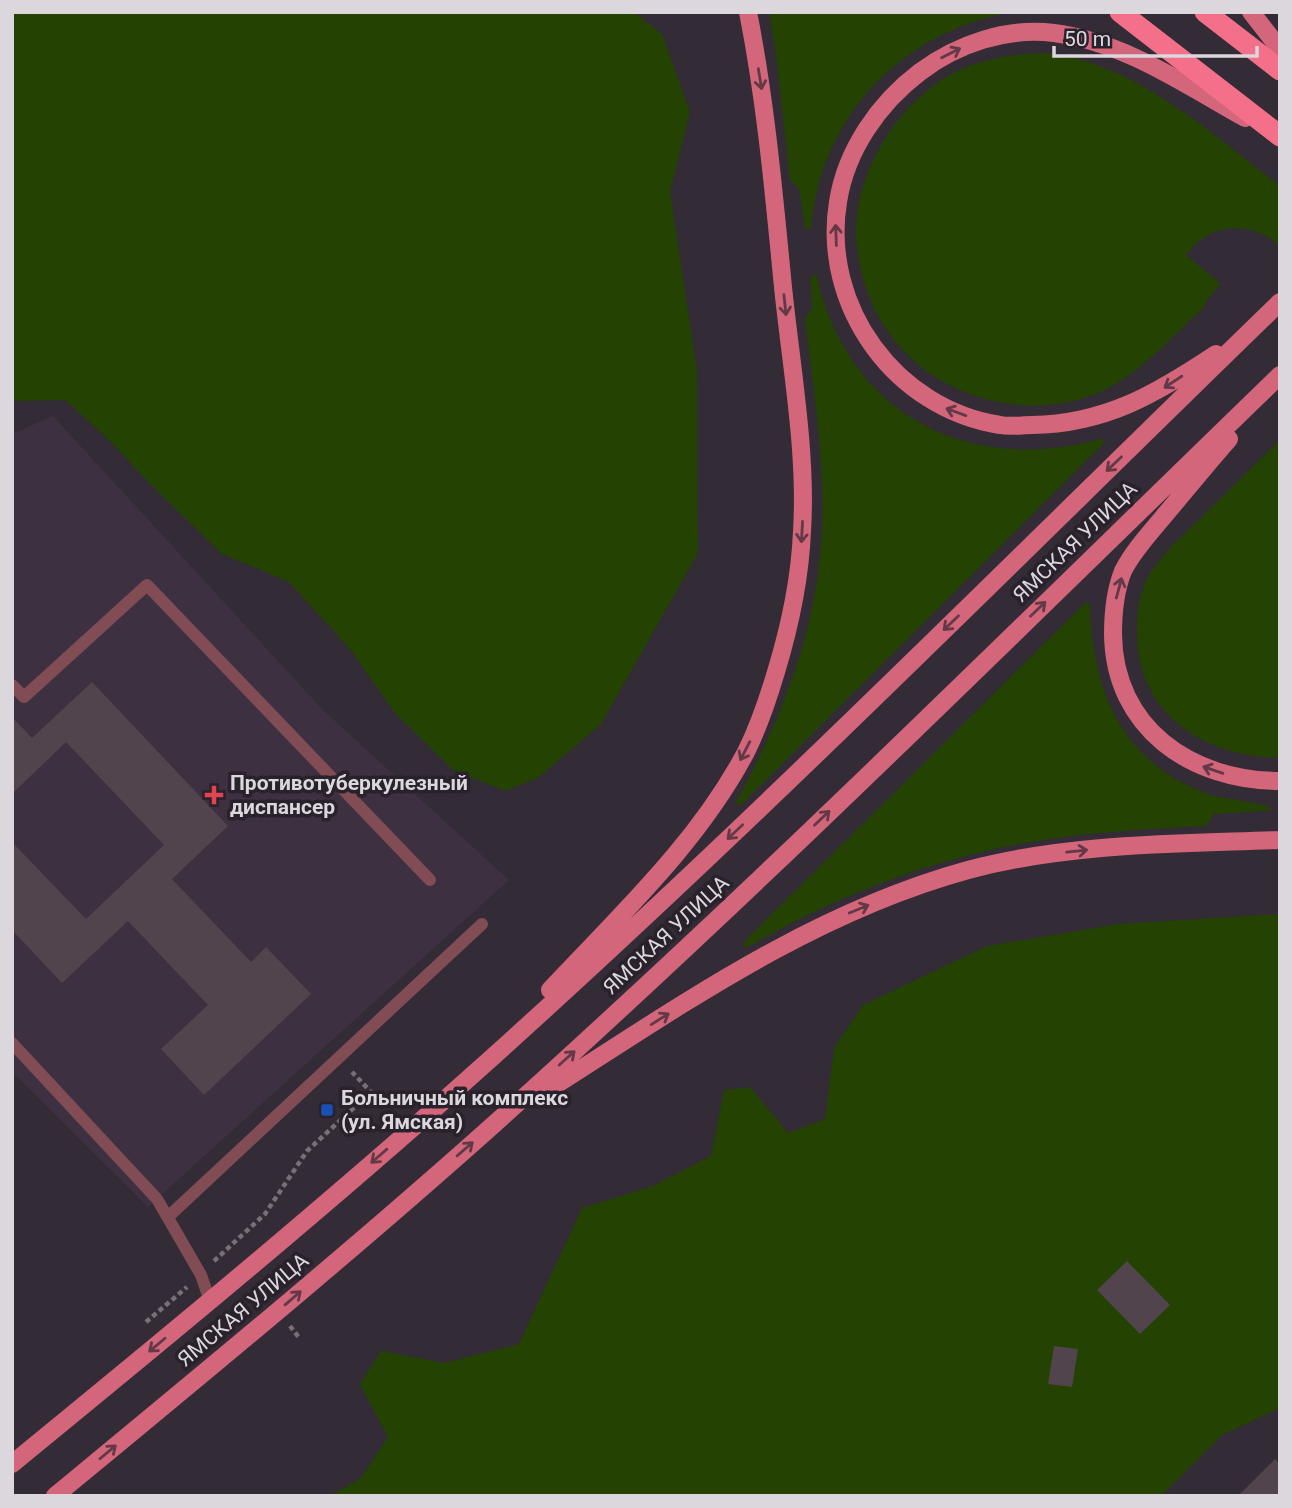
<svg xmlns="http://www.w3.org/2000/svg" width="1292" height="1508" font-family="Roboto,sans-serif">
  <style>
    .built { fill: #3d3141 }
    .green { fill: #244202 }
    .building { fill: #52444c }
    .lines { fill: none; stroke-linecap: round; stroke-linejoin: round }
    .path { stroke: #777079; stroke-width: 4.5; stroke-dasharray: 5 3.5; stroke-linecap: butt }
    .lane { stroke: #824c55; stroke-width: 12 }
    .primary { stroke: #d3667b; stroke-width: 18 }
    .highway { stroke: #f36f8a; stroke-width: 21 }
    .oneway { stroke: #643947 }
    .health-dot { fill: #e0444e; stroke: #29212b; stroke-width: 2.5 }
    .transit-dot { fill: #1a4fb4; stroke: #29212b; stroke-width: 2.5 }
    .labels { text-anchor: middle; stroke-width: 7; stroke-linejoin: round; paint-order: stroke }
    .street-label { font-size: 21px; fill: #dcd6dd; stroke: #29212b }
    .poi-label { font-size: 21px; font-weight: bold; fill: #dcd6dd; stroke: #29212b; text-anchor: start }
  </style>
  <rect width="100%" height="100%" fill="#332b35"/>
  <path class="built" d="M53,416L323,710L509,880L148,1207L12,1072V434Z"/>
  <path class="green" d="M12,12H634L662,34L690,112L670,192L697,370L698,553L601,724L538,778L505,791L453,770L394,712L350,649L289,582L222,554L152,486L110,441L65,400L12,401Z
    M769,12H1013C901,32 821,115 811,229L805,228L799,189L790,180L776,54Z
    M1042,53C1131,59 1212,134 1280,186V246C1249,219 1210,223 1186,255L1221,284L1206,301L1204,307C1175,334 1146,367 1112,386C1077,406 1033,410 994,401C930,387 880,342 863,278C858,258 854,236 857,215C864,158 906,94 960,70C986,58 1014,54 1042,53Z
    M816,274C847,413 966,476 1101,439L1105,442L742,804L737,806L736,802C778,726 811,644 820,557C828,478 814,396 805,318L812,309L810,278Z
    M1280,440V758C1206,757 1139,716 1137,636C1136,618 1138,599 1145,583C1151,569 1161,559 1170,548Z
    M1086,602L1090,606C1092,693 1124,766 1212,795C1227,800 1264,802 1274,810L1214,814L1206,826C1148,829 1089,832 1031,842C932,859 836,896 748,947L743,946L745,941Z
    M1280,914V1408L1222,1435L1161,1496H330L361,1478L388,1437L360,1384L381,1351L444,1363L519,1344L582,1208L653,1186L711,1156L724,1090L750,1087L788,1133L825,1119L834,1048L863,1005L987,946L1118,924Z"/>
  <path class="building" d="M92,682L228,826L172,879L251,962L266,947L311,994L204,1095L161,1049L208,1005L128,921L62,983L12,930V842L86,919L164,845L66,742L12,794V717L32,738Z
    M1127,1261L1170,1305L1140,1334L1097,1290Z
    M1054,1346L1078,1349L1072,1387L1048,1384Z
    M1275,1459L1280,1464V1496H1238Z"/>
  <g class="lines">
    <path class="path" d="M214,1261L265,1214L307,1151L371,1092L352,1072
      M146,1322L187,1287
      M290,1326L300,1339"/>
    <path class="lane" d="M12,685L24,697L147,585L430,880
      M12,1043L157,1199L201,1275L210,1301
      M169,1216L482,924"/>
    <path class="primary" d="M1251,12L1280,49
      M1216,354C1156,394 1105,424 1032,425C1022,425 1010,427 1000,425C896,409 821,307 838,202C846,150 879,103 920,72C957,44 1007,27 1054,33C1124,42 1184,84 1245,118
      M1229,439C1207,464 1186,490 1164,516C1150,533 1133,551 1123,571C1115,591 1113,613 1113,634C1114,728 1191,781 1280,781
      M550,990C620,915 698,843 746,752C759,726 768,699 776,672C790,626 800,580 802,531C807,452 791,366 783,287C774,195 766,103 748,12
      M537,1097C676,1009 808,914 968,870C1069,843 1176,844 1280,840
      M12,1464C166,1338 319,1212 468,1079C747,830 1011,563 1280,302
      M55,1496C205,1372 356,1248 501,1118C768,878 1022,625 1280,375"/>
    <path class="highway" d="M1120,12L1280,136
      M1205,12L1280,70"/>
  </g>
  <defs><path id="oneway-shaft" d="M-6 0H5M1.5-3L5.5 0L1.5 3" fill="none" stroke-width="1.6" stroke-linecap="round" stroke-linejoin="round" transform="scale(1.75)"/></defs>
  <g class="oneway">
    <use href="#oneway-shaft" transform="translate(951 53) rotate(-27)"/>
    <use href="#oneway-shaft" transform="translate(760 79) rotate(81)"/>
    <use href="#oneway-shaft" transform="translate(836 235) rotate(-92)"/>
    <use href="#oneway-shaft" transform="translate(785 305) rotate(84)"/>
    <use href="#oneway-shaft" transform="translate(1173 382) rotate(147)"/>
    <use href="#oneway-shaft" transform="translate(956 412) rotate(-160)"/>
    <use href="#oneway-shaft" transform="translate(1114 464) rotate(136)"/>
    <use href="#oneway-shaft" transform="translate(802 532) rotate(93)"/>
    <use href="#oneway-shaft" transform="translate(1119 588) rotate(-75)"/>
    <use href="#oneway-shaft" transform="translate(1038 609) rotate(-44)"/>
    <use href="#oneway-shaft" transform="translate(951 623) rotate(136)"/>
    <use href="#oneway-shaft" transform="translate(745 751) rotate(117)"/>
    <use href="#oneway-shaft" transform="translate(1213 770) rotate(-161)"/>
    <use href="#oneway-shaft" transform="translate(822 818) rotate(-44)"/>
    <use href="#oneway-shaft" transform="translate(735 832) rotate(137)"/>
    <use href="#oneway-shaft" transform="translate(1077 851) rotate(-6)"/>
    <use href="#oneway-shaft" transform="translate(859 909) rotate(-22)"/>
    <use href="#oneway-shaft" transform="translate(660 1019) rotate(-32)"/>
    <use href="#oneway-shaft" transform="translate(567 1058) rotate(-42)"/>
    <use href="#oneway-shaft" transform="translate(465 1149) rotate(-41)"/>
    <use href="#oneway-shaft" transform="translate(379 1156) rotate(139)"/>
    <use href="#oneway-shaft" transform="translate(293 1298) rotate(-41)"/>
    <use href="#oneway-shaft" transform="translate(157 1345) rotate(140)"/>
    <use href="#oneway-shaft" transform="translate(108 1452) rotate(-40)"/>
  </g>
  <path class="health-dot" d="M210.5 784.5h7v7h7v7h-7v7h-7v-7h-7v-7h7z"/>
  <rect class="transit-dot" x="320" y="1103" width="14" height="14" rx="3.5"/>
  <g class="labels">
    <g class="street-label">
      <text transform="translate(1075 542) rotate(-44)" y="7">ЯМСКАЯ УЛИЦА</text>
      <text transform="translate(666 935) rotate(-43)" y="7">ЯМСКАЯ УЛИЦА</text>
      <text transform="translate(243 1310) rotate(-40)" y="7">ЯМСКАЯ УЛИЦА</text>
    </g>
    <g class="poi-label">
      <text x="230" y="790">Противотуберкулезный<tspan x="230" dy="24">диспансер</tspan></text>
      <text x="341" y="1105">Больничный комплекс<tspan x="341" dy="24">(ул. Ямская)</tspan></text>
    </g>
  </g>
  <rect width="1292" height="1508" fill="none" stroke="#dcd6dd" stroke-width="28"/>
  <path d="M1054 46v10h203v-10" fill="none" stroke="#dcd6dd" stroke-width="3.5"/>
  <text x="1064" y="46" font-size="21" fill="#dcd6dd" stroke="#29212b" stroke-width="5" paint-order="stroke">50 m</text>
</svg>
